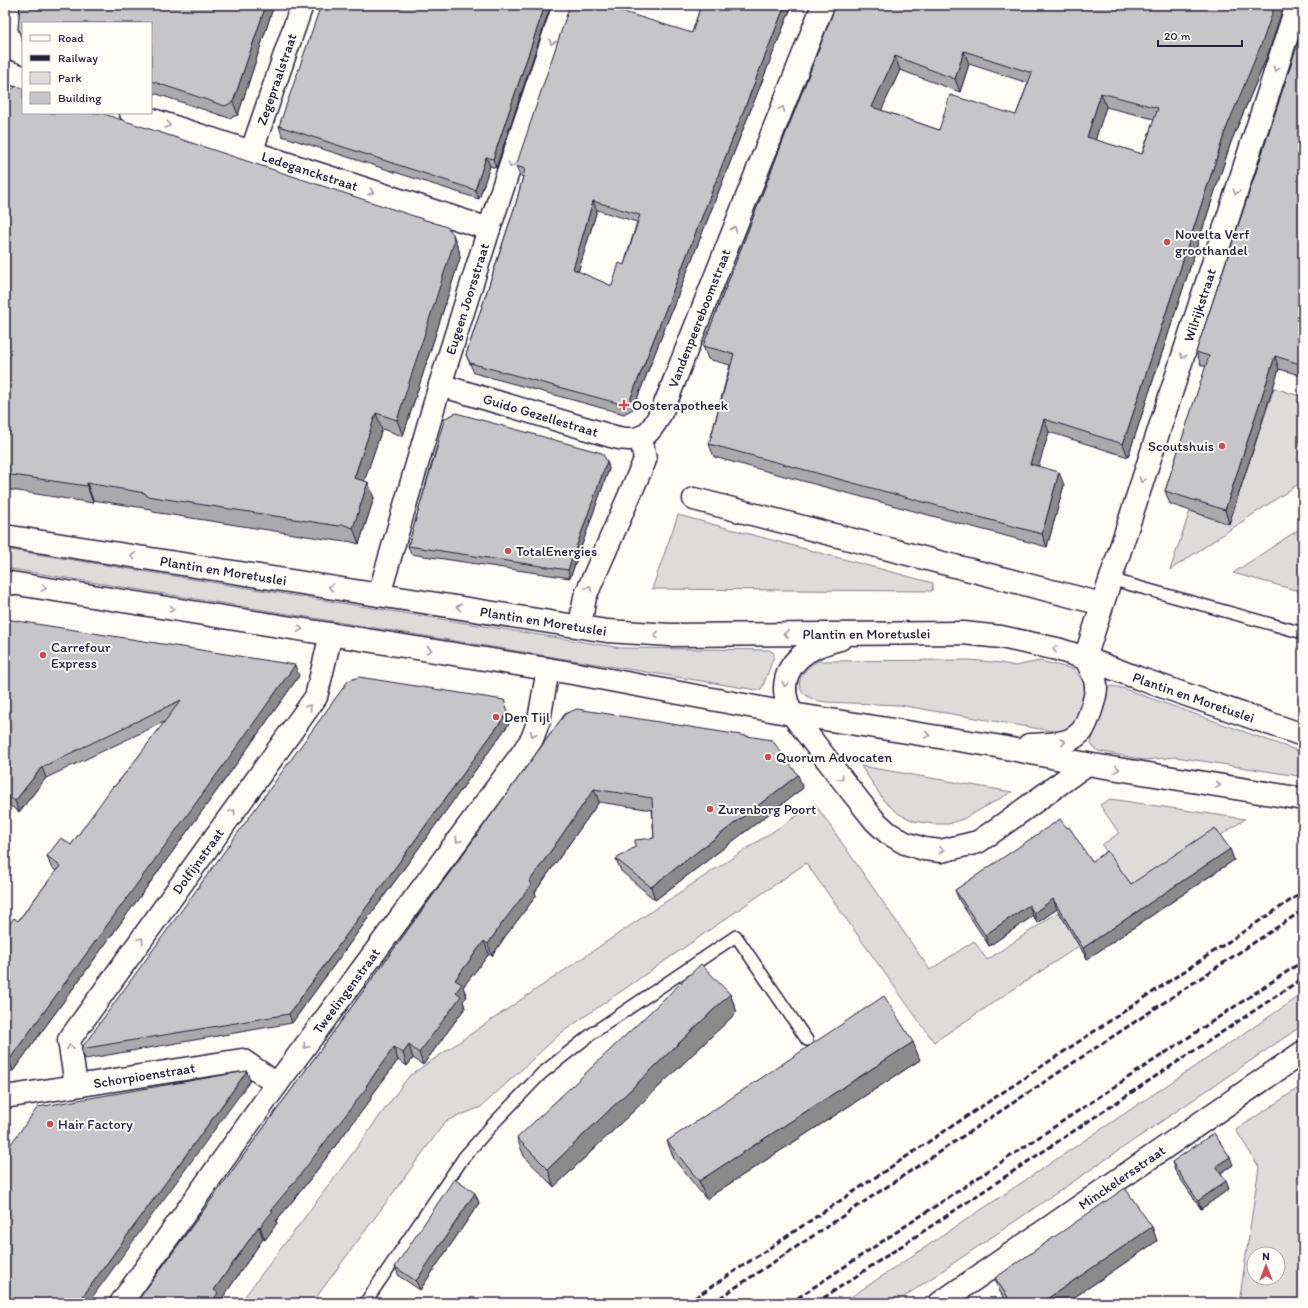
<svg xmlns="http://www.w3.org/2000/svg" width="1308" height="1308" font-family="Itim,sans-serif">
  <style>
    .green { fill: #dddcdb; stroke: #807f8b; fill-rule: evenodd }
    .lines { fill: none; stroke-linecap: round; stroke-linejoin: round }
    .lane-casing { stroke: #22223b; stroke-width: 14 }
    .street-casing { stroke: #22223b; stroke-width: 25 }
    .secondary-casing { stroke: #22223b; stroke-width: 25 }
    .lane { stroke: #fdfcf7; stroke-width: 11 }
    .street { stroke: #fdfcf7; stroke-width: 22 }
    .secondary { stroke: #fdfcf7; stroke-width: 22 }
    .rail { stroke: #22223b; stroke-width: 3; stroke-dasharray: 6 3; stroke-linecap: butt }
    .wall { fill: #aaaaac; stroke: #22223b; fill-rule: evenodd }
    .shaded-wall { fill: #8b8b8c; stroke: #22223b }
    .building { fill: #c6c6c8; stroke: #22223b; fill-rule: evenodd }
    .oneway { stroke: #9a9aa2 }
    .poi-dot { fill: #d1495b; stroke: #fdfcf7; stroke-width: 1.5 }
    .labels { text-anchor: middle; stroke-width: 4; stroke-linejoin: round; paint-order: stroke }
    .street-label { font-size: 14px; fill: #22223b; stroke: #fdfcf7 }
    .poi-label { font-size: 14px; fill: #22223b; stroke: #fdfcf7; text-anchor: start }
  </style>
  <rect width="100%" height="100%" fill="#fdfcf7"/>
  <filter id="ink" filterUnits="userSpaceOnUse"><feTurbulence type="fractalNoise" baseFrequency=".025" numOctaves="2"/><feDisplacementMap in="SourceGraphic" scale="8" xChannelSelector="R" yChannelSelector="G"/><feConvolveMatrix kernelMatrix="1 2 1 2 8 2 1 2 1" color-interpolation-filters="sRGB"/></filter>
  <g filter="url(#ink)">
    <path class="green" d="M1274,388L1303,397V481L1170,570L1190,511L1229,523Z
      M678,515L933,583L932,591L652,589Z
      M1301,528L1303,530V592L1233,573Z
      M5,549L621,648L769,650L773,652L774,656L763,686L761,689L757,690L5,568Z
      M970,660L1001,663L1015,666L1040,661L1073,669L1081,678L1086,688V699L1075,725L1062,732L1052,731L899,705L826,702C819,701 813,700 807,696C791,684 804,668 818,661Z
      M1112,686L1122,688L1301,752L1298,776L1176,757L1144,760L1098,751L1093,747L1091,743L1107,688Z
      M861,766L1012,792L963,819L949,824H934L914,821L899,814L885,802Z
      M1110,799L1245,819L1073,936L1079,946L934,1042L806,863L561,1033L481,1107L446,1121L312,1303H240L338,1173L409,1076L662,904L815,804L930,970L974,941L987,960L1088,892L1126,879L1102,845L1119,833L1100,805Z
      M1303,994V1025L895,1303H842Z
      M1303,1085V1303H1239L1259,1167L1236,1130ZM1254,1254H1278V1278H1254Z"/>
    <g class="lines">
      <defs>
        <path id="lane" d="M1110,579L1303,633
          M365,1303L464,1157L494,1123L541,1074L594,1032L736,936L807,1040"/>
        <g id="street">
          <path d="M5,71L23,77"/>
          <path id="s1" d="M131,113L489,229"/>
          <path id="s2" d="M251,153L302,5"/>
          <path id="s3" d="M440,385L611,436C621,439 631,441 641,437C658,431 673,383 680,366L823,5"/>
          <path d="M694,499L1102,604"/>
          <path id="s4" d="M379,595L440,385L489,229L564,5"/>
          <path d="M580,626L585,597L645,460L641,437"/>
          <path id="s5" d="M1085,658L1297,5"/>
          <path d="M792,714L844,782L875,821L888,833L905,843L924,849L941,851L978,842L994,831L1087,764"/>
          <path id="s6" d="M76,1085L69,1040L316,697L331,634"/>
          <path id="s7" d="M5,1097L242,1060L277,1084"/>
          <path id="s8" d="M121,1303L277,1084L521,755L532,739L539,720L548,669"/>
          <path id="s9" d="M940,1303L1303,1052"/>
        </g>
        <g id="secondary">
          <path id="s10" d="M5,536L607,631L670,635L963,633L1001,637L1057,649L1085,658L1138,678L1303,735"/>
          <path d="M5,582L578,674L792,714L996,746L1087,764L1303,799"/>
          <path d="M792,714C777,685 787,660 816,647C824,643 832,641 840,639"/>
          <path d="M1029,745C1042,744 1058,745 1070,740C1074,738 1078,735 1082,731C1087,724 1097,695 1096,686C1096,676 1089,666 1085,658"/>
        </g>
      </defs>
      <use href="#lane" class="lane-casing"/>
      <use href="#street" class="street-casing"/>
      <use href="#secondary" class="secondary-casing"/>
      <use href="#lane" class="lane"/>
      <use href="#street" class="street"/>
      <use href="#secondary" class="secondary"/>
      <path class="rail" d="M687,1303L1303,892
        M712,1303L1303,910
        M790,1303L1303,961
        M816,1303L1303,978"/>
    </g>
    <path class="wall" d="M20,5H274L238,115L229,118L151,92V23H23V43L18,29Z
      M551,5L496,168L490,166L479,199L282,136L279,126Z
      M701,5H792L633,409L624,414L474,373L466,355L516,203L523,177L520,176L516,166L692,33ZM597,210L637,222L624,265L612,286L578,272Z
      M836,5L999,10L1000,5H1284L1268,54L1231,142L1128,457L1049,432L1038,466L1064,485L1047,547L714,457L709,444L730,365L708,359L703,346ZM969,64L1028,83L1016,115L939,130L881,110L900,70L960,92ZM1106,107L1154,119L1142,154L1095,140Z
      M1303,27V376L1279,369L1229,524L1170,504L1165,491L1206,367L1201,365L1196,352L1259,163Z
      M5,126L459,250L460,258L403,436L382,429L364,481L374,498L359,544L348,541L345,542L153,512L151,509L93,500V503L5,489Z
      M438,440L607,461L609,469L570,578L411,554L408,546L438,442Z
      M5,619L299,676L245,752L13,1071L5,1072V931L18,921L56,871L51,867L47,856L71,845L114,787L128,770L166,721L46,778L19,812L5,802Z
      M504,700L511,721L292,1023L85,1059L81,1049Z
      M565,714L803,788L655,900L621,871L616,859L654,838L652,810L599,802L535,892L536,896L504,938L492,956L489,954L463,987L467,997L463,1001L465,1008L423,1065L413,1058L407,1066L398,1060L370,1098L371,1099L304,1187L276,1221L277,1223L265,1240L263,1239L221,1300L136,1303Z
      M1067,828L1092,862L1131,884L1230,849L1234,860L1087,959L1057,909L1037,923L1033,916L989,946L959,900L955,890Z
      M730,994L737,1012L554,1187L524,1156L517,1138Z
      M920,1060L706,1199L674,1159L667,1141Z
      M1172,1162L1233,1165L1221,1173L1229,1189L1201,1209L1175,1171Z
      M475,1193L479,1203L420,1290L399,1276L395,1267Z
      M1152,1227L1157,1241L1066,1303H1007L1000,1292L995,1278Z"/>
    <path class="shaded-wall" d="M266,5H274L238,115L233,102Z
      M545,5H551L496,168L493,159Z
      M785,5H792L633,409L630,400Z
      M1275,5H1284L1268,54L1231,142L1128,457L1123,444L1226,129Z
      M964,51L969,64L960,92L955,79Z
      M895,56L900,70L877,120L872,107Z
      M1101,93L1106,107L1092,150L1087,137Z
      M486,157L490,166L479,199L475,190Z
      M593,201L597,210L576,279L573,269Z
      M453,234L459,250L460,258L403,436L397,420Z
      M1303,327V348L1299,338Z
      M1275,356L1279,369L1229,524L1225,510Z
      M376,413L382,429L360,494L354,478Z
      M1044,419L1049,432L1035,478L1030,464Z
      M607,461L609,469L570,578L568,570Z
      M1059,472L1064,485L1047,547L1042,534Z
      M368,482L374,498L359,544L353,528Z
      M87,483L93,500V503L87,486Z
      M295,665L299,676L245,752L13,1071L9,1060Z
      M508,712L511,721L292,1023L289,1014Z
      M42,767L46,778L19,812L15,801Z
      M798,775L803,788L655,900L651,887Z
      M594,789L599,802L535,892L536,896L504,938L492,956L488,944L529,882Z
      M1230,849L1234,860L1087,959L1083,948Z
      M1053,899L1057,909L1037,923L1034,913Z
      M1029,905L1033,916L989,946L985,935Z
      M484,941L489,954L463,987L467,997L463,1001L465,1008L423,1065L419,1053L455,980Z
      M730,994L737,1012L554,1187L548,1169Z
      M913,1042L920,1060L706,1199L699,1181Z
      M409,1045L413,1058L407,1066L403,1053Z
      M394,1047L398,1060L370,1098L371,1099L304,1187L276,1221L277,1223L265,1240L260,1227L271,1210L366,1086Z
      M247,1071L250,1081L88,1303H78Z
      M1230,1157L1233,1165L1219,1174L1216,1166Z
      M1226,1181L1229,1189L1201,1209L1198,1201Z
      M475,1193L479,1203L420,1290L416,1281Z
      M259,1226L263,1239L221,1300L222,1303H211L214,1290Z
      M1152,1227L1157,1241L1066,1303H1041Z"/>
    <path class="building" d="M20,5H266L233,102L225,106L151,81V23H23V38H22L18,29Z
      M321,5H545L493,159L486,157L475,190L279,126Z
      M570,5H601L692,33L701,5H785L630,400L621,404L470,363L466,355L516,203L525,169L516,166ZM593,201L640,215L624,265L619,263L612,286L573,269Z
      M836,5H982L999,10L1000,5H1275L1263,40L1226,129L1123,444L1044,419L1030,464L1059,472L1042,534L709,444L734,354L703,346ZM964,51L1032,73L1016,115L950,95L939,130L872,107L895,56L955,79ZM1101,93L1158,108L1142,154L1087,137Z
      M1303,27V327L1299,338L1303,339V365L1275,356L1225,510L1165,491L1209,356L1196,352L1259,163Z
      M17,86L23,88V113H101L447,227L453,234L454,242L397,420L376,413L354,478L368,482L353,528L342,524L339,526L147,496L145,493L87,483V486L5,474V126L8,92Z
      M456,413L602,453L607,461L568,570L408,546L439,441L438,440L445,418Z
      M5,619L295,665L241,741L9,1060H5V945L7,942L5,940V931L14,918L18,921L60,866L47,856L61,838L71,845L113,786L114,787L128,770L181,700L42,767L15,801L5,794Z
      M359,677L504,700L508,712L289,1014L81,1049L348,681Z
      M577,709L772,740L798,775L651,887L616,859L635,847V840L654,838L652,798L594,789L529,882L532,884L500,926L488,944L484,941L455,980L462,984L456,992L461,996L419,1053L409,1045L403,1053L394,1047L366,1086L367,1087L300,1175L271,1210L273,1211L260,1227L259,1226L214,1290L218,1293L211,1303H136L565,714Z
      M1060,819L1067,828L1069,827L1092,862L1107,851L1131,884L1215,828L1230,849L1083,948L1053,899L1034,913L1029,905L985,935L955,890Z
      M701,964L730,994L548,1169L517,1138Z
      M884,996L913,1042L699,1181L667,1141Z
      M247,1071L78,1303H5V1152L38,1107Z
      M1214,1133L1230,1157L1216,1166L1226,1181L1198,1201L1172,1162Z
      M454,1179L475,1193L416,1281L395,1267Z
      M1125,1188L1152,1227L1041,1303H1012L995,1278Z"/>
    <defs><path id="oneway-chevron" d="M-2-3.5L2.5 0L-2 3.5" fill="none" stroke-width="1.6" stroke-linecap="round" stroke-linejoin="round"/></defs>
    <g class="oneway">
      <use href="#oneway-chevron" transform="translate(552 42) rotate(108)"/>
      <use href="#oneway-chevron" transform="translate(1276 69) rotate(108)"/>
      <use href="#oneway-chevron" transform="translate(782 109) rotate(-68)"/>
      <use href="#oneway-chevron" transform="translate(168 125) rotate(18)"/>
      <use href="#oneway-chevron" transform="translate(511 165) rotate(108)"/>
      <use href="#oneway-chevron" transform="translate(371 192) rotate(18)"/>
      <use href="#oneway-chevron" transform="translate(1236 192) rotate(108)"/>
      <use href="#oneway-chevron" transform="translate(734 229) rotate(-68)"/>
      <use href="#oneway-chevron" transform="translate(1183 356) rotate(108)"/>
      <use href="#oneway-chevron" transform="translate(1142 480) rotate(108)"/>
      <use href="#oneway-chevron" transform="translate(133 556) rotate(-171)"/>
      <use href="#oneway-chevron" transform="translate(331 587) rotate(-171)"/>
      <use href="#oneway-chevron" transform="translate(44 588) rotate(9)"/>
      <use href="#oneway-chevron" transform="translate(589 588) rotate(-66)"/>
      <use href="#oneway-chevron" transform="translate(459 607) rotate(-171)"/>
      <use href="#oneway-chevron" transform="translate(172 609) rotate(9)"/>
      <use href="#oneway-chevron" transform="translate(300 629) rotate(9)"/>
      <use href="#oneway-chevron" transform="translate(786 634) rotate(179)"/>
      <use href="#oneway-chevron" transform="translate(656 635) rotate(-178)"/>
      <use href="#oneway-chevron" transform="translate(1055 649) rotate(-166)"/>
      <use href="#oneway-chevron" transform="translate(429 650) rotate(9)"/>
      <use href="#oneway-chevron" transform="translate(785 684) rotate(100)"/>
      <use href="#oneway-chevron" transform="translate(309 707) rotate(-54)"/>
      <use href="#oneway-chevron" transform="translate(533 734) rotate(113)"/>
      <use href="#oneway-chevron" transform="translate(927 735) rotate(9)"/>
      <use href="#oneway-chevron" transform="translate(1063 742) rotate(-14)"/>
      <use href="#oneway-chevron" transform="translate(1117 769) rotate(9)"/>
      <use href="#oneway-chevron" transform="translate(841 778) rotate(53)"/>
      <use href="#oneway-chevron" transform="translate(1218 785) rotate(10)"/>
      <use href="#oneway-chevron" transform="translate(233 812) rotate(-54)"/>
      <use href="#oneway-chevron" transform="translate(458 840) rotate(127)"/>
      <use href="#oneway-chevron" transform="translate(941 850) rotate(-3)"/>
      <use href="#oneway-chevron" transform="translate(141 940) rotate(-54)"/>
      <use href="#oneway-chevron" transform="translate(306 1046) rotate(127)"/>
      <use href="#oneway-chevron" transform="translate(70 1047) rotate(-99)"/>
    </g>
  </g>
  <g class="poi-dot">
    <circle cx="1167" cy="242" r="4"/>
    <path d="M622 399h4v4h4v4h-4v4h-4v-4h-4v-4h4z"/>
    <circle cx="1222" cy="446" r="4"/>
    <circle cx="508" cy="551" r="4"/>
    <circle cx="43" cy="655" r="4"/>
    <circle cx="496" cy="717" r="4"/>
    <circle cx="768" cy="757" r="4"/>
    <circle cx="710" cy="809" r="4"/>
    <circle cx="50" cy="1124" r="4"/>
  </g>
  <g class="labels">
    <g class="street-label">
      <text dy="5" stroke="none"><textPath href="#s2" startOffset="78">Zegepraalstraat</textPath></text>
      <text dy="5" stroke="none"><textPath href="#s1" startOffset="188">Ledeganckstraat</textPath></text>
      <text dy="5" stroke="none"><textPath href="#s4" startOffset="309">Eugeen Joorsstraat</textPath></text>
      <text dy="5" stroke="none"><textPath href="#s5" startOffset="371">Wilrijkstraat</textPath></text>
      <text dy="5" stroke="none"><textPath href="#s3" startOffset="343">Vandenpeereboomstraat</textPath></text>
      <text dy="5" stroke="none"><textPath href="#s3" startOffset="105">Guido Gezellestraat</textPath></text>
      <text dy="5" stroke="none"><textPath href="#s10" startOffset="221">Plantin en Moretuslei</textPath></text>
      <text dy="5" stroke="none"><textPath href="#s10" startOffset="545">Plantin en Moretuslei</textPath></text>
      <text dy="5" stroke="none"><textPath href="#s10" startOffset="869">Plantin en Moretuslei</textPath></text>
      <text dy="5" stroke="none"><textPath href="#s10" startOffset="1206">Plantin en Moretuslei</textPath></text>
      <text dy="5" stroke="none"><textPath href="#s6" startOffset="266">Dolfijnstraat</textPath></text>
      <text dy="5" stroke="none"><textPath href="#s8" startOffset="385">Tweelingenstraat</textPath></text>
      <text dy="5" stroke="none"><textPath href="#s7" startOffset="141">Schorpioenstraat</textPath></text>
      <text dy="5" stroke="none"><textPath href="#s9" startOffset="221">Minckelersstraat</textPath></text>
    </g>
    <g class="poi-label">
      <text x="1175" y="239">Novelta Verf<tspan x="1175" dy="16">groothandel</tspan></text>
      <text x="632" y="410">Oosterapotheek</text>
      <text x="1214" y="451" text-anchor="end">Scoutshuis</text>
      <text x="516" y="556">TotalEnergies</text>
      <text x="51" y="652">Carrefour<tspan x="51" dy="16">Express</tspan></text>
      <text x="504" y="722">Den Tijl</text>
      <text x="776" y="762">Quorum Advocaten</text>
      <text x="718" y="814">Zurenborg Poort</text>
      <text x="58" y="1129">Hair Factory</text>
    </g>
  </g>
  <rect width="1308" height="1308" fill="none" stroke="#fdfcf7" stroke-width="20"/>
  <rect x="10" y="10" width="1288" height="1288" fill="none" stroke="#22223b" stroke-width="1.5" filter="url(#ink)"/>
  <rect x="22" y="22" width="130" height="92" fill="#fdfcf7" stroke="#a5a5ac"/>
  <rect x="30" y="35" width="20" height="6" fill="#fdfcf7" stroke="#a5a5ac"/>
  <text x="58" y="42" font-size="12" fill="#22223b">Road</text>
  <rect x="30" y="55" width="20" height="6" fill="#22223b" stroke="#a5a5ac"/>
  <text x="58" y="62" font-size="12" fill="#22223b">Railway</text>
  <rect x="30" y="72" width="20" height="12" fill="#dddcdb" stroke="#a5a5ac"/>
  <text x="58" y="82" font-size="12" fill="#22223b">Park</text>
  <rect x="30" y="92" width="20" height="12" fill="#c6c6c8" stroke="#a5a5ac"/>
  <text x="58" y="102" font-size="12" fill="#22223b">Building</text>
  <g transform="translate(1266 1266)"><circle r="19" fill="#fdfcf7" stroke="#a5a5ac"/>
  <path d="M0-3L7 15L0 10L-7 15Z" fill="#d1495b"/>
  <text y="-6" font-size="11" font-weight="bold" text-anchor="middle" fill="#22223b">N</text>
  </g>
  <path d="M1158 40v6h84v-6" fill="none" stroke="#22223b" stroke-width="2"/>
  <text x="1164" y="40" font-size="12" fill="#22223b" stroke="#fdfcf7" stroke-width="3" paint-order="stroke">20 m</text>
</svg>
